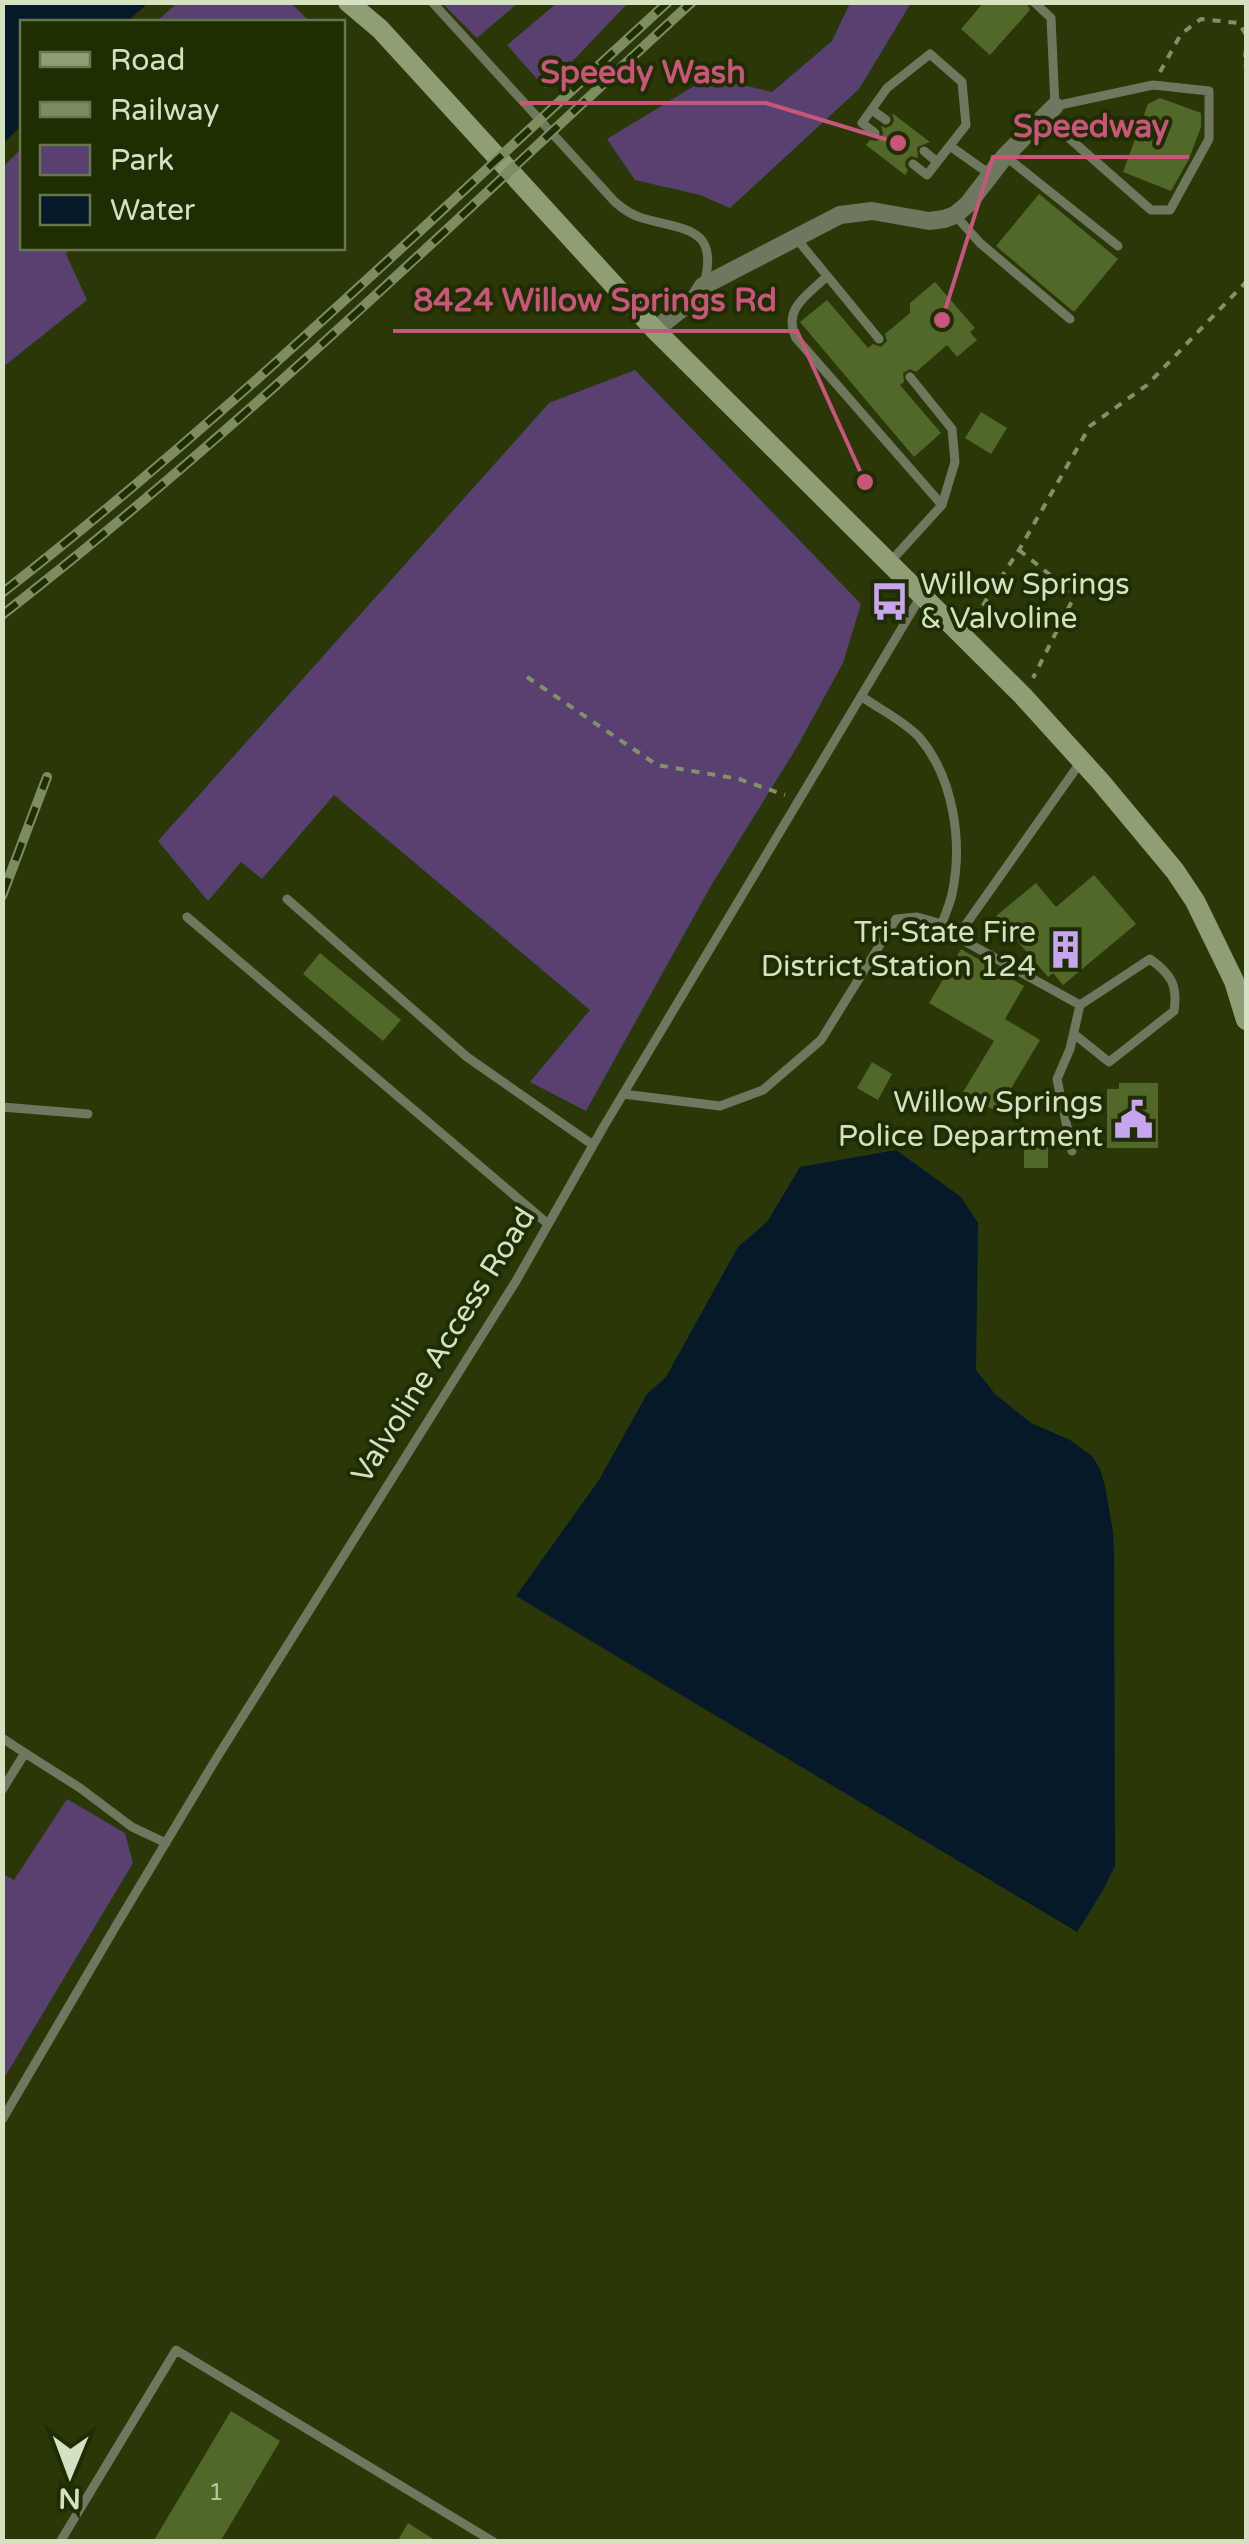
<svg xmlns="http://www.w3.org/2000/svg" width="1249" height="2544" font-family="'Varela Round',sans-serif">
  <style>
    .green { fill: #584071 }
    .water { fill: #05192a }
    .building { fill: #526829 }
    .lines { fill: none; stroke-linecap: round; stroke-linejoin: round }
    .path { stroke: #839168; stroke-width: 4; stroke-dasharray: 8 8; stroke-linecap: butt }
    .service { stroke: #6d785e; stroke-width: 9 }
    .minor { stroke: #6d785e; stroke-width: 18 }
    .secondary { stroke: #8f9f75; stroke-width: 20 }
    .rail-casing { stroke: #7e8c62; stroke-width: 10 }
    .rail { stroke: #1f2e00; stroke-width: 6; stroke-dasharray: 19; stroke-linecap: butt }
    .labels { text-anchor: middle; stroke-width: 8; stroke-linejoin: round; paint-order: stroke }
    .number-label { font-size: 25px; fill: #b4c49c }
    .poi-label { font-size: 30px; fill: #d5e2c2; stroke: #1f2e00; text-anchor: end }
    .street-label { font-size: 30px; fill: #d5e2c2; stroke: #1f2e00 }
    .leader { fill: none; stroke: #c8557a; stroke-width: 4 }
    .callout-dot { fill: #c8557a; stroke: #1f2e00; stroke-width: 4 }
    .callout-label { font-size: 32px; text-anchor: middle; font-weight: bold; fill: #c8557a; stroke: #1f2e00; stroke-width: 8; stroke-linejoin: round; paint-order: stroke }
  </style>
  <rect width="100%" height="100%" fill="#293806"/>
  <path class="green" d="M177,3H291L310,22H156Z
    M442,3H518L477,38Z
    M557,3H628L546,89L507,45Z
    M850,3H911L859,89L730,208L700,195L635,180L607,139L709,77L772,92L832,41Z
    M22,148V248H71L66,254L87,300L3,367V167Z
    M635,370L861,604L843,663L797,747L712,884L586,1111L530,1082L590,1010L334,795L262,879L241,862L208,901L158,841L549,403Z
    M67,1799L125,1833L133,1863L3,2080V1874L14,1880Z"/>
  <path class="water" d="M3,2H148V3L127,22H22V125L3,144Z
    M896,1150L961,1197L978,1223L976,1370L995,1394L1031,1423L1070,1440L1092,1456L1100,1469L1105,1486L1113,1532L1114,1552L1115,1866L1102,1892L1077,1932L516,1596L599,1480L647,1394L666,1377L738,1247L767,1222L800,1167Z"/>
  <path class="building" d="M984,2H1026L1030,10L990,55L961,29Z
    M1160,98L1201,113V127L1189,159L1171,191L1123,172L1148,104Z
    M892,113L930,142L917,147L918,158L911,156L906,160L905,166L908,170L905,175L866,145L870,140L875,141L881,139L883,133L881,126L886,128L892,125L894,120Z
    M1039,194L1118,259L1074,312L996,246Z
    M935,282L975,328L970,332L977,340L957,357L947,345L916,372L910,369L903,373L904,382L900,385L941,433L914,457L800,322L827,300L868,348L873,344L881,347L887,341L885,334L910,313V303Z
    M981,412L1007,428L991,454L965,438Z
    M1094,875L1136,924L1063,985L1053,973L1048,977L996,916L1036,883L1056,907Z
    M961,949L1024,986L1005,1019L1040,1040L997,1112L963,1092L994,1041L929,1003Z
    M320,953L401,1020L383,1041L303,974Z
    M872,1062L892,1074L878,1100L857,1088Z
    M1119,1083H1158V1148H1107V1089H1119Z
    M1024,1146H1048V1168H1024Z
    M231,2411L280,2441L220,2542H153Z
    M408,2523L438,2542H397Z"/>
  <g class="lines">
    <path class="path" d="M1246,49L1245,58L1246,69
      M1160,72L1181,34L1201,19L1239,23L1246,35
      M1019,550L1075,595L1033,678
      M974,619L1019,550L1090,426L1147,385L1246,282
      M527,677L657,765L739,779L785,795"/>
    <path class="service" d="M432,2L615,202C623,209 631,215 642,218C683,230 720,226 704,284
      M1034,2L1051,18L1055,106L1153,85L1209,91V139L1170,210H1151L1044,116
      M872,110L886,120
      M875,133L862,123L887,88L930,54L962,82L966,125L927,175L913,164
      M950,146L991,175
      M924,151L937,162
      M1005,156L1118,246
      M955,215L980,243L1070,319
      M796,238L879,339
      M827,276C808,295 782,308 796,338L942,505
      M890,562L942,505L955,462L952,429L910,377
      M861,696C879,709 904,721 919,737C954,778 963,843 952,894C950,904 945,914 942,924L946,931L957,937
      M287,899L467,1057L593,1145
      M187,917L548,1224
      M1074,1034L1109,1062L1174,1011C1178,985 1171,974 1150,959L1080,1005
      M623,1094L720,1106L763,1090L821,1040L896,919L917,917L942,924
      M2,1107L88,1114
      M1072,1151L1057,1079L1070,1049L1080,1005L957,937L1080,763
      M2,1738L25,1753L2,1790
      M25,1753L80,1788L132,1827L166,1843
      M2,2120L117,1924L216,1759L516,1281L604,1126L921,596
      M60,2542L176,2350L494,2542"/>
    <path class="minor" d="M655,330L696,297L703,286L840,215L872,211L929,221L944,219L955,215L968,204L1005,156L1055,106"/>
    <path class="secondary" d="M348,2L380,29L655,330L1023,696L1100,781L1175,871L1195,901L1234,981L1246,1020"/>
    <defs>
      <path id="rail" d="M2,593C237,410 448,202 668,2
        M2,615C246,426 465,210 692,2
        M2,896L47,777"/>
    </defs>
    <use href="#rail" class="rail-casing"/>
    <use href="#rail" class="rail"/>
  </g>
  <defs>
    <symbol id="bus-bare" viewBox="-9 -9 18 18"><path d="M-5-6H5V4H4V6H2V4H-2V6H-4V4H-5ZM-3.5-4V0h7V-4ZM-3.5 1.2v1.5H-2V1.2ZM2 1.2v1.5H3.5V1.2Z" fill="#c8a6ef" stroke="#1f2e00" stroke-width="2.5" paint-order="stroke"/></symbol>
    <symbol id="building-bare" viewBox="-9 -9 18 18"><path d="M-4-6H4V6H1V3H-1V6H-4ZM-2.5-4.3h1.7v1.8h-1.7ZM.8-4.3h1.7v1.8H.8ZM-2.5-1h1.7V.8h-1.7ZM.8-1h1.7V.8H.8Z" fill="#c8a6ef" stroke="#1f2e00" stroke-width="2.5" paint-order="stroke"/></symbol>
    <symbol id="civic-bare" viewBox="-9 -9 18 18"><path d="M-.6-6.5H3V-4.5H.6V-3L4-1V1h2V6H-6V1h2V-1L-.6-3ZM-1.2 2.5V6h2.4V2.5Z" fill="#c8a6ef" stroke="#1f2e00" stroke-width="2.5" paint-order="stroke"/></symbol>
  </defs>
  <g fill-rule="evenodd">
    <use href="#bus-bare" x="862" y="574" width="55" height="55"/>
    <use href="#building-bare" x="1038" y="922" width="55" height="55"/>
    <use href="#civic-bare" x="1106" y="1092" width="55" height="55"/>
  </g>
  <g class="labels">
    <g class="number-label">
      <text x="216" y="2500">1</text>
    </g>
    <g class="poi-label">
      <text x="920" y="594" text-anchor="start">Willow Springs<tspan x="920" dy="34">&amp; Valvoline</tspan></text>
      <text x="1036" y="942">Tri-State Fire<tspan x="1036" dy="34">District Station 124</tspan></text>
      <text x="1103" y="1112">Willow Springs<tspan x="1103" dy="34">Police Department</tspan></text>
    </g>
    <g class="street-label">
      <text transform="translate(443 1345) rotate(-58)" y="10">Valvoline Access Road</text>
    </g>
  </g>
  <path class="leader" d="M898 143L766 103H520M942 320L993 157H1189M865 482L797 331H393"/>
  <g class="callout-dot">
    <circle cx="898" cy="143" r="10"/>
    <circle cx="942" cy="320" r="10"/>
    <circle cx="865" cy="482" r="10"/>
  </g>
  <g class="callout-label">
    <text x="643" y="83">Speedy Wash</text>
    <text x="1091" y="137">Speedway</text>
    <text x="595" y="311">8424 Willow Springs Rd</text>
  </g>
  <rect width="1249" height="2544" fill="none" stroke="#d5e2c2" stroke-width="10"/>
  <rect x="20" y="20" width="325" height="230" fill="#1f2e00" stroke="#68764e" stroke-width="2.5"/>
  <rect x="40" y="52" width="50" height="15" fill="#8f9f75" stroke="#68764e" stroke-width="2.5"/>
  <text x="110" y="70" font-size="30" fill="#d5e2c2">Road</text>
  <rect x="40" y="102" width="50" height="15" fill="#7e8c62" stroke="#68764e" stroke-width="2.5"/>
  <text x="110" y="120" font-size="30" fill="#d5e2c2">Railway</text>
  <rect x="40" y="145" width="50" height="30" fill="#584071" stroke="#68764e" stroke-width="2.5"/>
  <text x="110" y="170" font-size="30" fill="#d5e2c2">Park</text>
  <rect x="40" y="195" width="50" height="30" fill="#05192a" stroke="#68764e" stroke-width="2.5"/>
  <text x="110" y="220" font-size="30" fill="#d5e2c2">Water</text>
  <g transform="translate(70 2474) rotate(181)" stroke="#1f2e00" stroke-width="8" paint-order="stroke">
  <path d="M0-8L18 38L0 25L-18 38Z" fill="#d5e2c2"/>
  <text y="-15" font-size="28" font-weight="bold" text-anchor="middle" fill="#d5e2c2">N</text>
  </g>
</svg>
